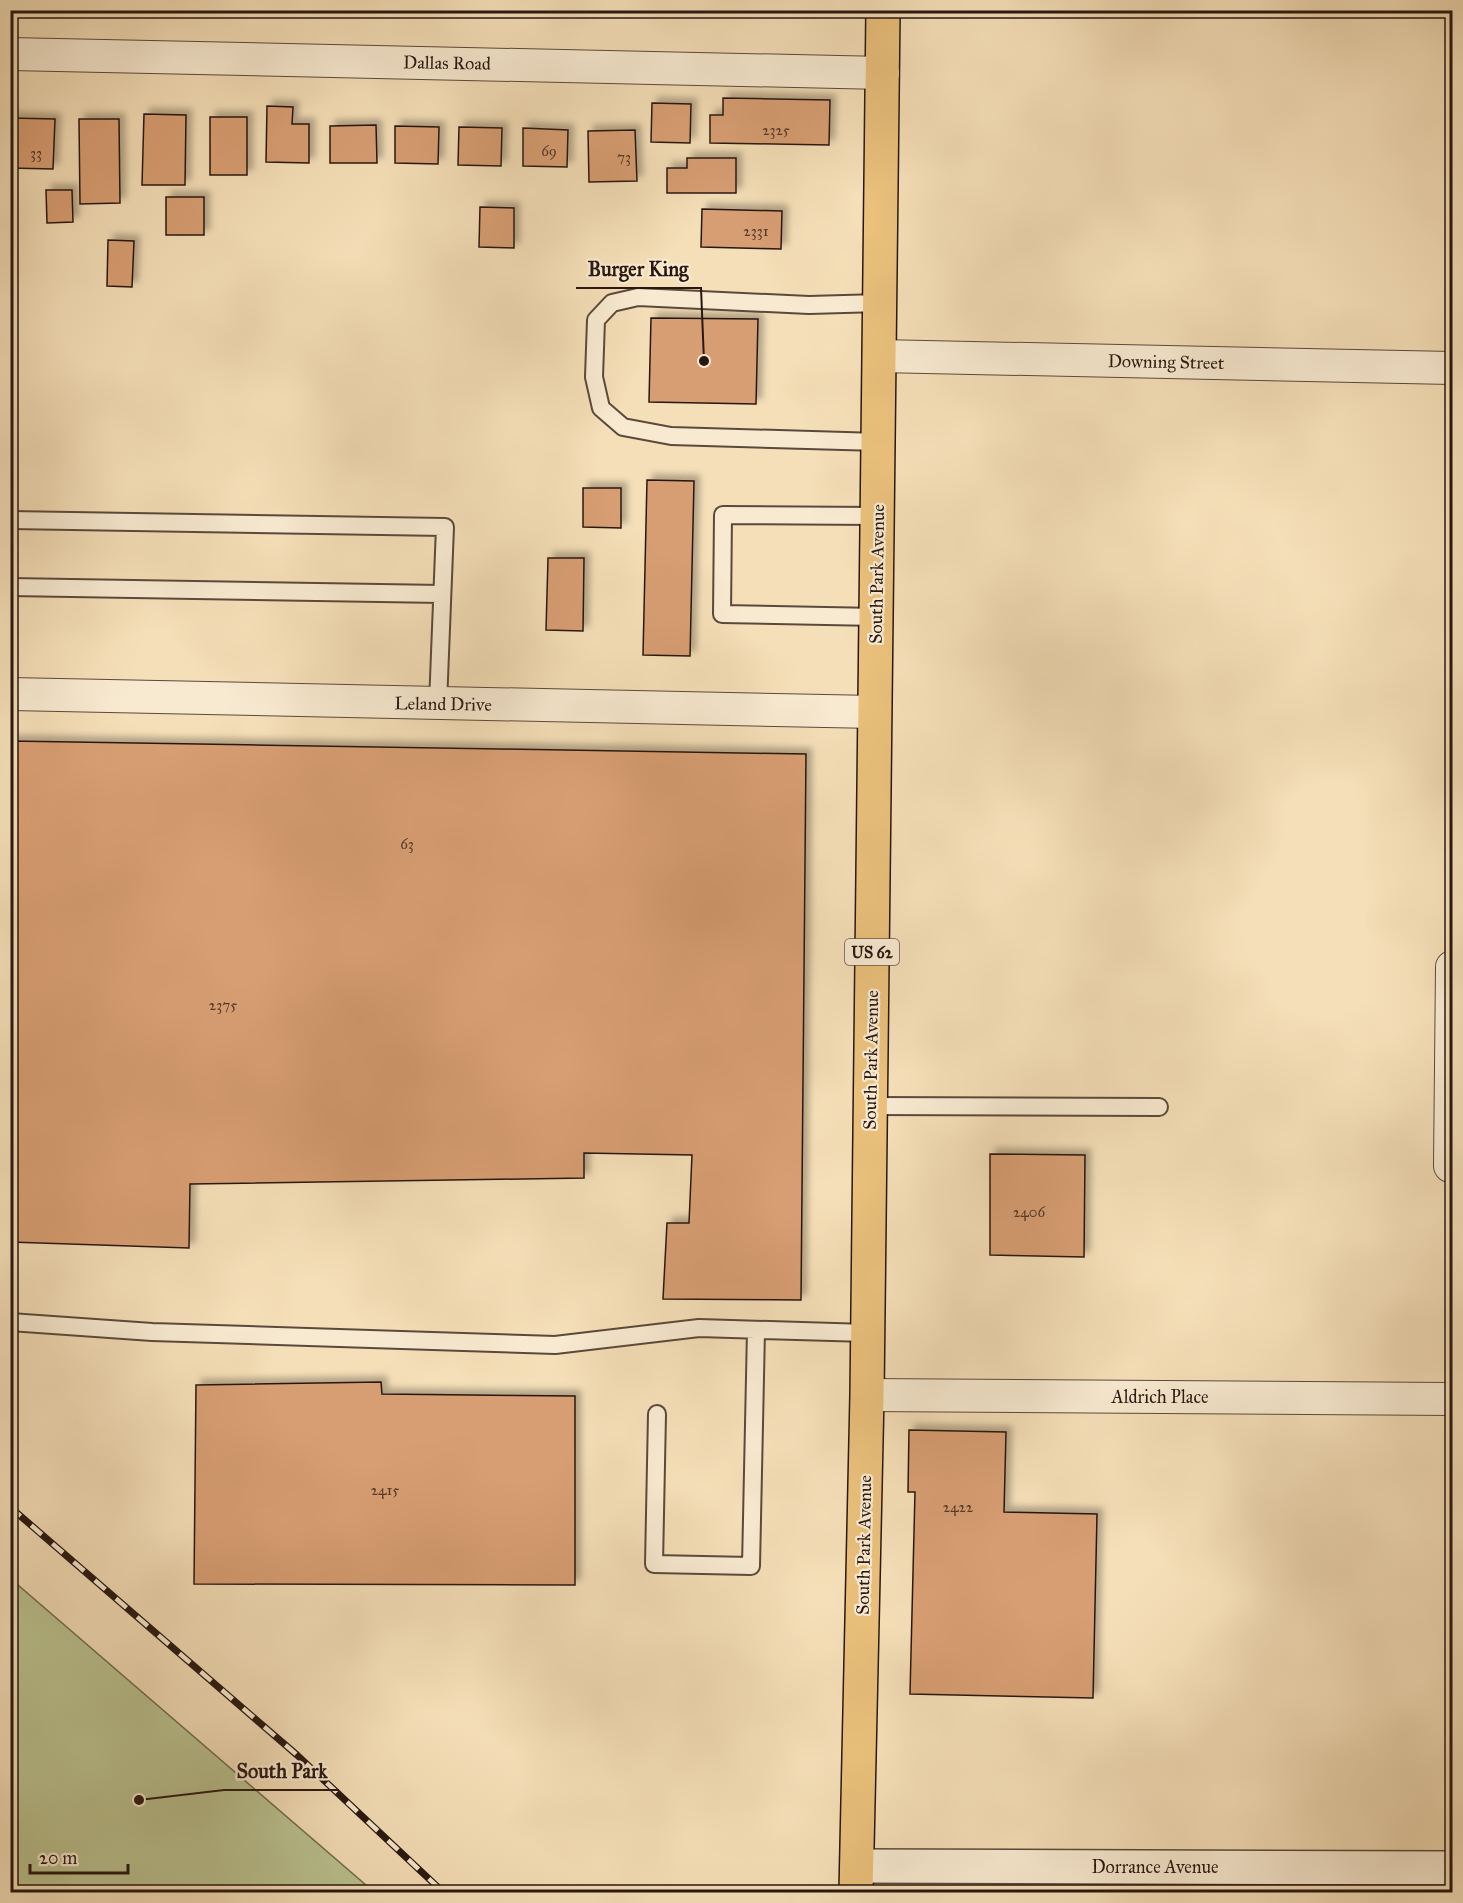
<svg xmlns="http://www.w3.org/2000/svg" width="1463" height="1903" font-family="'IM FELL Great Primer',serif">
  <style>
    .green { fill: #bac290; stroke: #716c50; stroke-width: 1.5 }
    .building { fill: #d89e73; stroke: #281711; stroke-width: 1.5; filter: url(#shadow) }
    .lines { fill: none; stroke-linecap: round; stroke-linejoin: round }
    .service-casing { stroke: #5b493b; stroke-width: 20 }
    .minor-casing { stroke: #5b493b; stroke-width: 34 }
    .tertiary-casing { stroke: #5b493b; stroke-width: 36 }
    .primary-casing { stroke: #281711; stroke-width: 36 }
    .service { stroke: #f8ead1; stroke-width: 16 }
    .minor { stroke: #f8ead1; stroke-width: 32 }
    .tertiary { stroke: #f8ead1; stroke-width: 33 }
    .primary { stroke: #eac07c; stroke-width: 33 }
    .rail-casing { stroke: #281711; stroke-width: 7 }
    .rail { stroke: #f8ead1; stroke-width: 4.5; stroke-dasharray: 14; stroke-linecap: butt }
    .labels { text-anchor: middle; stroke-width: 4.5; stroke-linejoin: round; paint-order: stroke }
    .number-label { font-size: 15px; fill: #54392a }
    .shield { fill: #f8ead1; stroke: #66564b; stroke-width: 1.5 }
    .shield-label { font-size: 16px; font-weight: bold; fill: #281711 }
    .street-label { font-size: 18px; fill: #281711; stroke: #f8ead1 }
    .leader { fill: none; stroke: #281711; stroke-width: 2 }
    .callout-dot { fill: #281711; stroke: #f8ead1; stroke-width: 2 }
    .callout-label { font-size: 20px; text-anchor: middle; font-weight: bold; fill: #281711; stroke: #f8ead1; stroke-width: 4.5; stroke-linejoin: round; paint-order: stroke }
  </style>
  <defs>
    <filter id="shadow"><feDropShadow dx="5.5" dy="-5.5" stdDeviation="3" flood-color="#0004"/></filter>
  </defs>
  <rect width="100%" height="100%" fill="#f5dfb8"/>
  <filter id="stains"><feTurbulence type="fractalNoise" baseFrequency=".00333" numOctaves="4"/><feColorMatrix values="0 0 0 0 .2 0 0 0 0 .09 0 0 0 0 .02 0 0 0 .5 -.17"/></filter>
  <radialGradient id="worn" r=".72"><stop offset=".6" stop-color="#630" stop-opacity="0"/><stop offset="1" stop-color="#630" stop-opacity=".3"/></radialGradient>
  <path class="green" d="M10,1579H11L374,1892H11Z"/>
  <path class="building" d="M723,98L830,100L829,145L710,143V115H723Z
    M652,103L691,104L690,143L651,142Z
    M267,106L293,107L292,124H309V163L266,162Z
    M144,114L186,115L185,185H142Z
    M210,117H247V175H210Z
    M10,118L55,119L53,169L10,168Z
    M79,119H119L120,203L80,204Z
    M376,125L377,163H330V126Z
    M395,126L439,127L438,164L395,163Z
    M459,127L502,128L501,166L458,165Z
    M523,128L568,130L567,167L523,166Z
    M635,130L637,181L589,182L588,131Z
    M687,158H736V193H667V168H687Z
    M46,190H72L73,222L47,223Z
    M166,197H204V235H166Z
    M480,207L514,208V248L479,247Z
    M702,209L782,211L781,249L701,247Z
    M108,240L134,241L132,287L107,286Z
    M651,318L758,319L756,404L649,402Z
    M647,480L694,481L690,656L643,655Z
    M583,488H621V528L583,527Z
    M548,558H584L583,631L546,630Z
    M10,741L806,754L801,1300L663,1299L667,1223H689L692,1155L584,1153V1178L190,1184L189,1248L10,1242Z
    M990,1154L1085,1155L1084,1257L990,1255Z
    M381,1382L382,1394L575,1396V1585L194,1584L196,1385Z
    M909,1430L1006,1432L1004,1512L1097,1514L1093,1698L910,1694L915,1492H908Z"/>
  <g class="lines">
    <defs>
      <path id="service" d="M879,442L671,436L623,427L601,408L594,377L596,320L612,303L638,297L809,305L880,303
        M10,520L445,527L438,704
        M10,587L442,594
        M877,617L722,614L723,515L877,516
        M870,1106L1159,1107
        M10,1322L152,1332L555,1345L699,1328L867,1333
        M657,1414L654,1564L751,1566L756,1330"/>
      <path id="minor" d="M10,54L883,73
        M879,356L1452,368
        M10,694L875,712
        M1450,1166L1452,967
        M867,1395L1452,1399"/>
      <path id="tertiary" d="M857,1866L1452,1868"/>
      <path id="primary" d="M856,1892L867,1395L883,10"/>
    </defs>
    <use href="#service" class="service-casing"/>
    <use href="#minor" class="minor-casing"/>
    <use href="#tertiary" class="tertiary-casing"/>
    <use href="#primary" class="primary-casing"/>
    <use href="#service" class="service"/>
    <use href="#minor" class="minor"/>
    <use href="#tertiary" class="tertiary"/>
    <use href="#primary" class="primary"/>
    <defs>
      <path id="rail" d="M10,1507L297,1755L443,1892"/>
    </defs>
    <use href="#rail" class="rail-casing"/>
    <use href="#rail" class="rail"/>
  </g>
  <g class="labels">
    <g class="number-label">
      <text x="776" y="135">2325</text>
      <text x="549" y="156">69</text>
      <text x="36" y="158">33</text>
      <text x="624" y="162">73</text>
      <text x="756" y="236">2331</text>
      <text x="407" y="849">63</text>
      <text x="223" y="1010">2375</text>
      <text x="1029" y="1217">2406</text>
      <text x="385" y="1495">2415</text>
      <text x="958" y="1512">2422</text>
    </g>
    <rect class="shield" x="845" y="939" width="54" height="26" rx="4.5"/>
    <g class="shield-label">
      <text x="872" y="958">US 62</text>
    </g>
    <g class="street-label">
      <text transform="translate(447 63) rotate(1)" y="6">Dallas Road</text>
      <text transform="translate(1166 362) rotate(1)" y="6">Downing Street</text>
      <text transform="translate(877 574) rotate(-89)" y="6">South Park Avenue</text>
      <text transform="translate(443 704) rotate(1)" y="6">Leland Drive</text>
      <text transform="translate(871 1060) rotate(-89)" y="6">South Park Avenue</text>
      <text x="1160" y="1403">Aldrich Place</text>
      <text transform="translate(864 1545) rotate(-89)" y="6">South Park Avenue</text>
      <text x="1155" y="1873">Dorrance Avenue</text>
    </g>
  </g>
  <path class="leader" d="M704 361L701 288H576M139 1800L224 1790H339"/>
  <g class="callout-dot">
    <circle cx="704" cy="361" r="6"/>
    <circle cx="139" cy="1800" r="6"/>
  </g>
  <g class="callout-label">
    <text x="638" y="276">Burger King</text>
    <text x="282" y="1778">South Park</text>
  </g>
  <rect width="1463" height="1903" fill="none" stroke="#f5dfb8" stroke-width="36"/>
  <rect x="12" y="12" width="1439" height="1879" fill="none" stroke="#281711" stroke-width="3"/>
  <rect x="18" y="18" width="1427" height="1867" fill="none" stroke="#281711" stroke-width="1.5"/>
  <path d="M30 1864v9h98v-9" fill="none" stroke="#281711" stroke-width="3"/>
  <text x="39" y="1864" font-size="18" fill="#281711" stroke="#f8ead1" stroke-width="4.5" paint-order="stroke">20 m</text>
  <rect width="100%" height="100%" filter="url(#stains)"/>
  <rect width="100%" height="100%" fill="url(#worn)"/>
</svg>
